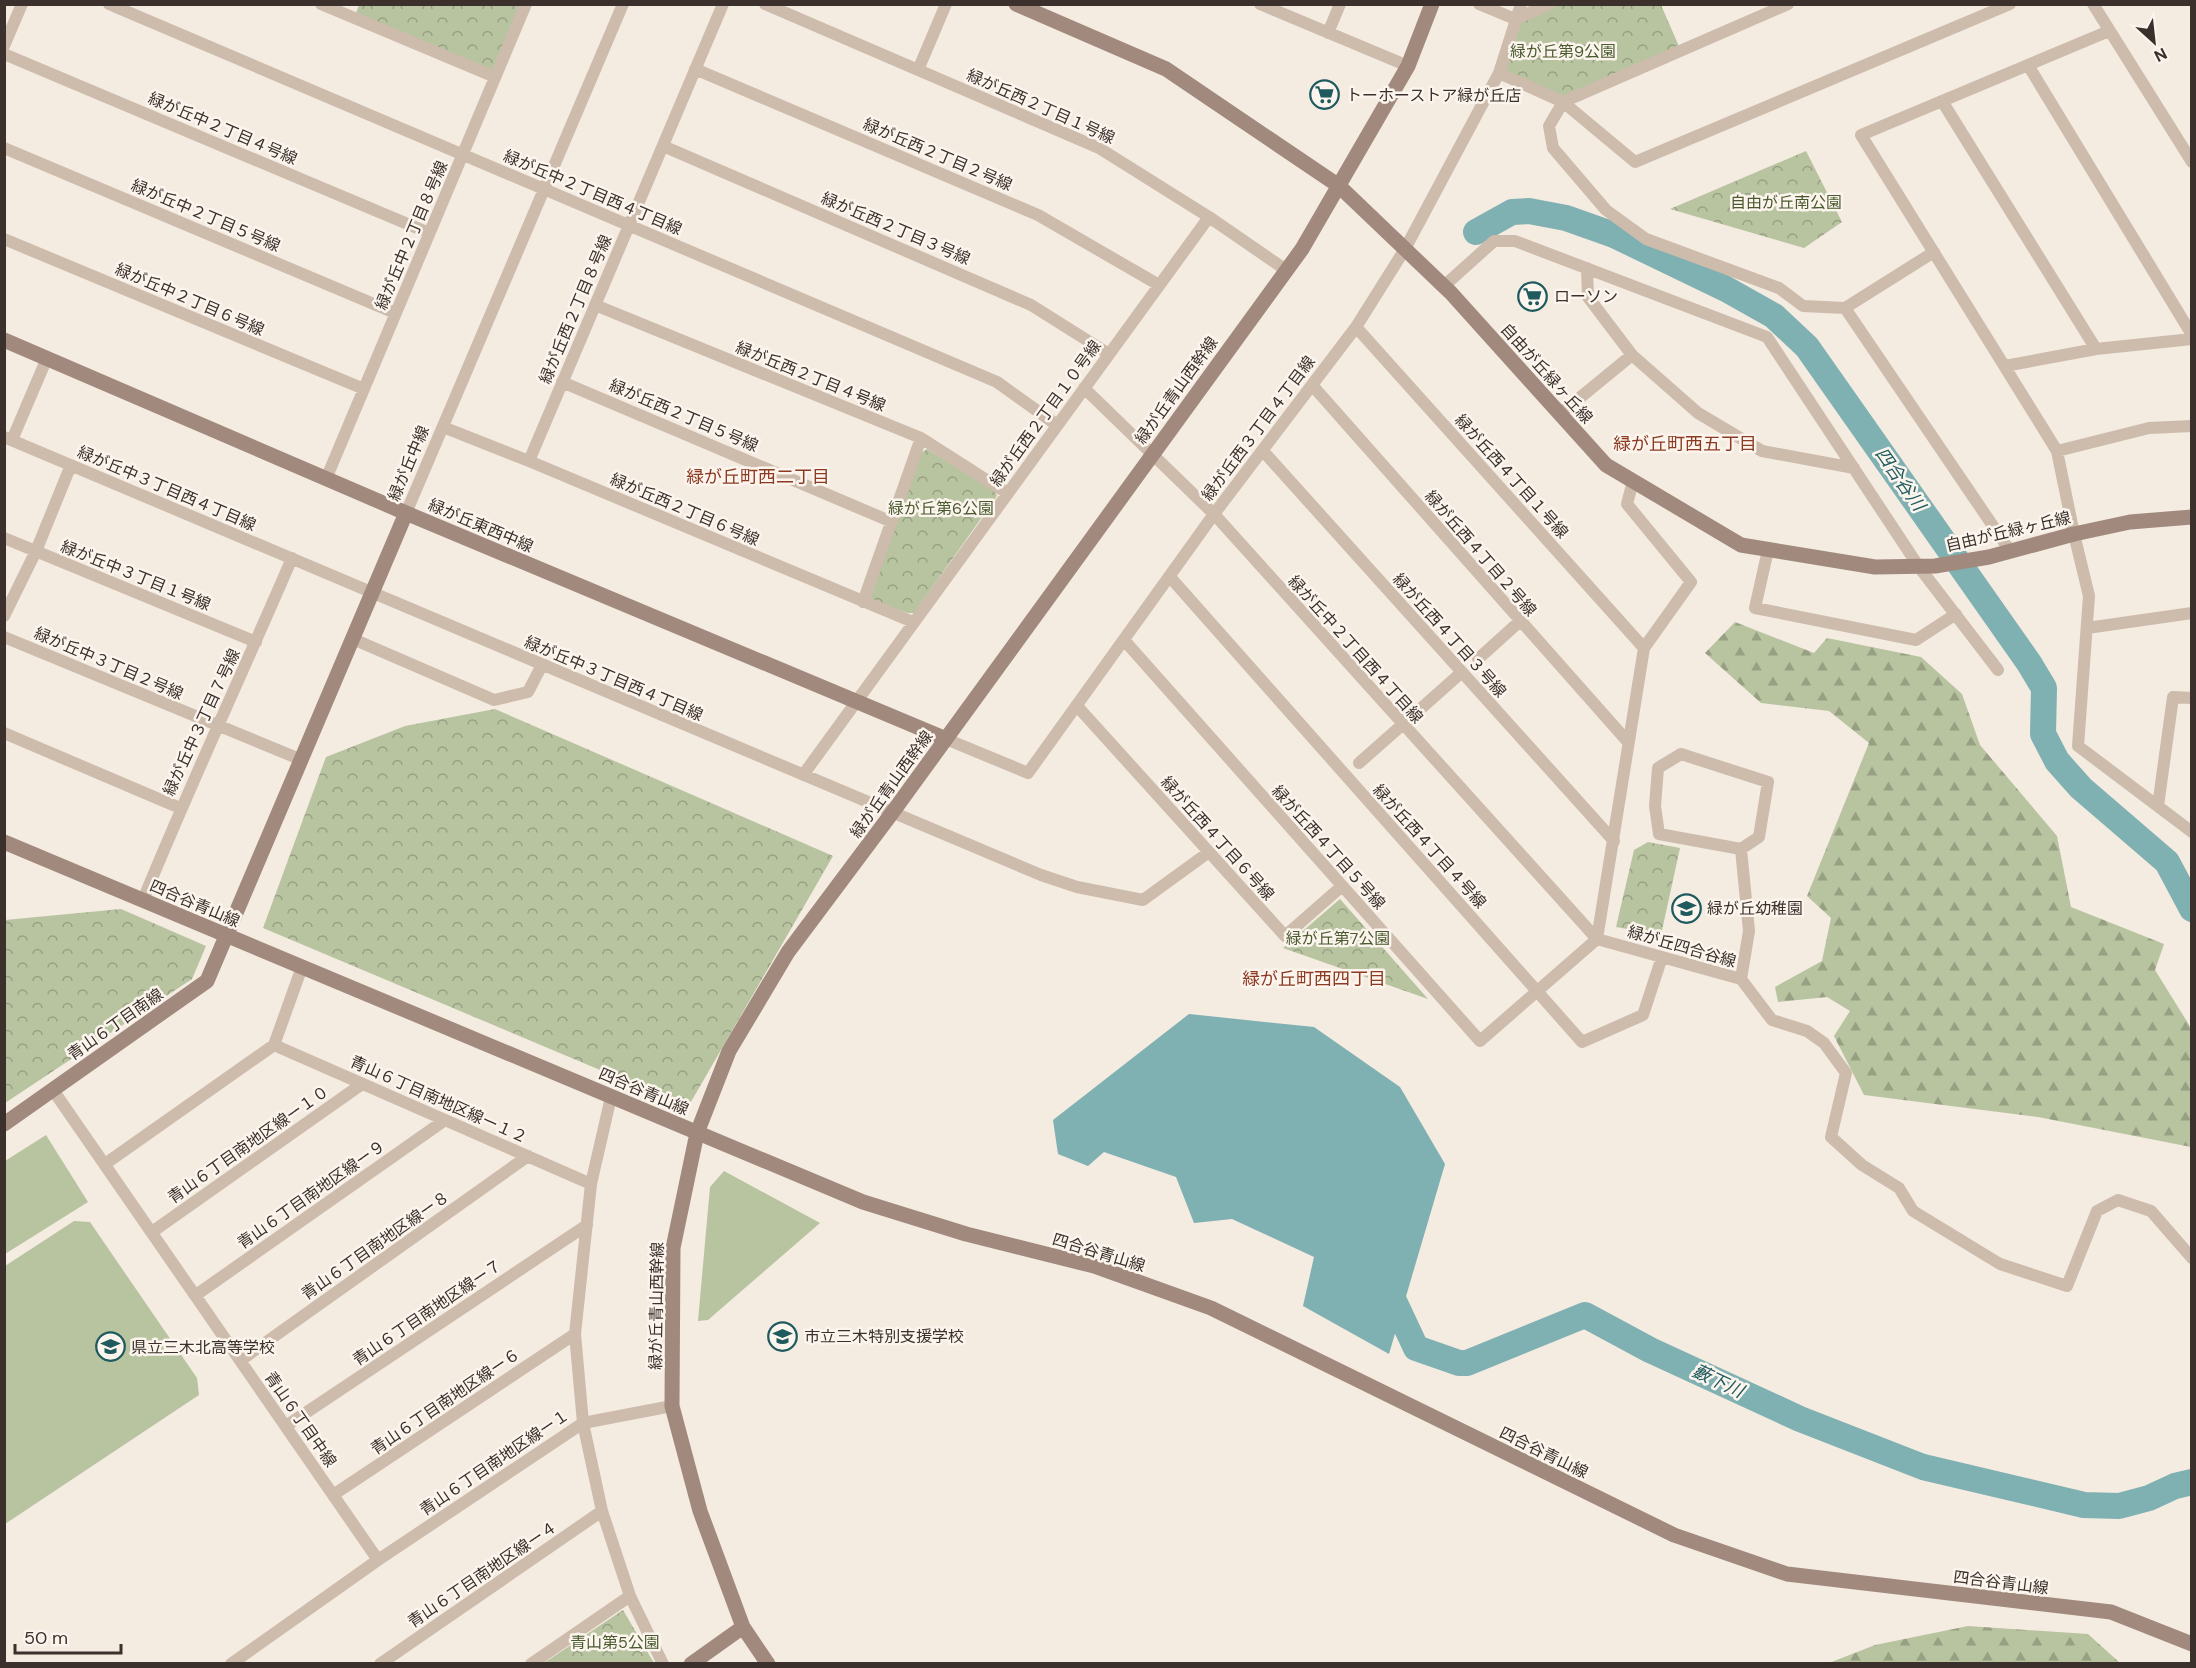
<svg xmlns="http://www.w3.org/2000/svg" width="2196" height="1668" font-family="'DM Sans','Noto Sans JP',sans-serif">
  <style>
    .forest { fill: url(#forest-firs) }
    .park { fill: url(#park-crowns) }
    .garden { fill: #b8c4a0 }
    .water { fill: #7fb0b2 }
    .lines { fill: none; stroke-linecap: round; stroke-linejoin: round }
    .river { stroke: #7fb0b2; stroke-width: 26 }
    .street { stroke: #cdbbac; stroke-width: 12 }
    .secondary { stroke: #a18a7d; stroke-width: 15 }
    .labels { text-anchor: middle; stroke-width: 5; stroke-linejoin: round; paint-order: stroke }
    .park-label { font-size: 16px; fill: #4a5a2e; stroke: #fbf5ee }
    .poi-label { font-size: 16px; fill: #3b302b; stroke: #fbf5ee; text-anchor: start }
    .street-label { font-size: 16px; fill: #3b302b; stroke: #fbf5ee }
    .neighbourhood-label { font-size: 18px; fill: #8c3b22; stroke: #fbf5ee }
    .water-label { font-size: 18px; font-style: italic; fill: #1f5a5e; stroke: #fbf5ee }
  </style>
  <defs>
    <pattern id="forest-firs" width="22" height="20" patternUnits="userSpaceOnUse" patternTransform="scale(1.5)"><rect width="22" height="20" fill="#b8c4a0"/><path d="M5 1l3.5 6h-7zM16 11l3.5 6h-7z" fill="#97a083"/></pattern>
    <pattern id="park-crowns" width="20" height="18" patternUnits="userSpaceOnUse" patternTransform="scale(1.5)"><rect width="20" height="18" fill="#b8c4a0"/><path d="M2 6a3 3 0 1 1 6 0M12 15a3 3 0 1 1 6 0" fill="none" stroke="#97a083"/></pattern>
  </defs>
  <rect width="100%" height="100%" fill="#f4ebe1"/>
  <path class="forest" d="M1735,622L1814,653L1827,638L1921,657L1962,694L1980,745L2057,836L2071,907L2164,944L2155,970L2191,1028V1147L2038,1117L1864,1095L1834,1036L1850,1011L1827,997L1778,1002L1775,987L1822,961L1831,918L1807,896L1869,743L1829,711L1761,703L1705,653Z
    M1968,1626L2088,1634L2120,1663H1829L1875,1645Z"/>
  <path class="park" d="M359,5H526L495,77L354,18Z
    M1550,5H1661L1681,51L1563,102L1499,73L1515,19Z
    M1806,151L1842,222L1804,248L1670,209Z
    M927,449L995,491L997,496L914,613H908L872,601L869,595L920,454Z
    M495,709L833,856L688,1107L263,928L326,757L405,726Z
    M1648,842L1680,848L1661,935L1616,927L1634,850Z
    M1340,899L1428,999L1283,948Z
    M121,909L206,946L192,979L5,1103V920Z
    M623,1610L654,1663H544Z"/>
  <path class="garden" d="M46,1135L88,1202L5,1254V1161Z
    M724,1171L820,1223L708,1320L698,1321L710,1187Z
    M74,1221L90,1222L197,1378L199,1395L5,1524V1266Z"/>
  <path class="water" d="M1189,1014L1314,1027L1400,1087L1445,1164L1389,1354L1303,1306L1314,1257L1232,1219L1194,1223L1176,1177L1104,1152L1088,1166L1058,1154L1053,1120Z"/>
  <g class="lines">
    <path class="river" d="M1476,232L1512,212L1529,211L1566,218L1614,235L1726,289L1774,316L1807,347L2029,663L2044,688L2043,734L2057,761L2081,788L2167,862L2192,909
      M1386,1284L1416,1348L1459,1363H1467L1585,1315L1650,1350L1800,1419L1923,1467L2084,1505L2119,1506L2149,1498L2175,1486L2192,1482"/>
    <path class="street" d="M109,4L997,382L1057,425
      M321,4L495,77
      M765,4L1099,148L1209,217L1286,270
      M1260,4L1408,66
      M1479,4L1515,19L1550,4
      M1788,4L1563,102L1549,126L1553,148L1606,210L1646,239L1779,288L1803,306L1845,308L2010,551
      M2093,4L2192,162
      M2109,31L1861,135L2057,451L2074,534L2089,596L2078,746L2192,832
      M1328,33L1340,4
      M4,46L22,4
      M4,54L429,233
      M2028,65L2192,335
      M695,69L1038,215L1159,285
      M918,70L946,4
      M1499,73L1563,102L1635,162L2010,4
      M1942,101L2096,349
      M663,146L1031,305L1109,354
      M4,148L395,313
      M4,239L364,389
      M1587,268L1588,297L1632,355L1698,413L1762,451L1854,468
      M1444,286L1494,241H1515L1767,337L1919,567L1998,670
      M595,305L921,438L1007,493
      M1845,308L1934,252
      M1356,327L1644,648
      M2005,366L2096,349L2192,339
      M562,382L892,522
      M1312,385L1628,742
      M1084,388L1214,514L1597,939
      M1560,414L1632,355
      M443,427L529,461L913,622
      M4,437L1041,875L1077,887L1143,900L1209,852
      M12,440L47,358
      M1263,451L1614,841
      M2057,451L2149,428L2192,426
      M529,461L723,4
      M326,479L526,4
      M406,513L623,4
      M4,538L256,642
      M1768,550L1755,608L1916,640L1956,614
      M1170,577L1582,1042L1643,1015L1662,957
      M863,602L921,438
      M4,616L36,551L71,465
      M2087,628L2192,613
      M4,637L302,760
      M353,639L494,700L528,692L542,665
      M1124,640L1480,1041L1597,939
      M1478,659L1519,622
      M1077,706L1285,936L1342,886
      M1417,712L1462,672
      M4,733L180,808
      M946,739L1028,773L1214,514L1356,327L1405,249L1499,73L1521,4
      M1359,763L1402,725
      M803,775L1209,217
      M2158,806L2173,697L2192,698
      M143,900C190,785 243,672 292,558
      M1597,939L1741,979L1772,1020L1807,1031L1824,1043L1846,1073L1831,1137L1862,1165L1899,1188L1913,1211L2000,1264L2067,1286L2097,1211L2118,1200L2151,1211L2192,1258
      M1597,939L1644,648L1691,582L1627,504L1633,481
      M1741,979L1749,931L1741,849L1759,837L1768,782L1681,754L1658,768L1655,806L1659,834L1741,849
      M274,1045L591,1184
      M53,1090L378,1560L231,1664
      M611,1097L591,1184L575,1334L583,1423L602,1511L630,1596L663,1664
      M105,1164L274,1045L302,967
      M152,1232L362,1084
      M196,1295L445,1120
      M241,1360L528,1156
      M286,1426L587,1225
      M333,1495L575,1334
      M378,1560L583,1423L672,1406
      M380,1664L602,1511
      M531,1664L630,1596"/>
    <path class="secondary" d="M1016,4L1166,69L1339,186L1451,293L1606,465L1741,545L1875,567L1935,566L1989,557L2074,534L2130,522L2192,517
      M4,340L406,513L946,739
      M4,842L863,1202L966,1234L1094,1266L1211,1308L1674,1535L1787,1574L2111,1612L2192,1644
      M4,1124L207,981L406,513
      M691,1664L743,1627
      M768,1664L743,1627L700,1511L672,1406L673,1248L697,1133L729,1051L788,952L892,813L1302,249L1408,66L1432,4"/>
  </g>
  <defs>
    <symbol id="supermarket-ring" viewBox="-11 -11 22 22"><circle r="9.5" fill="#fbf5ee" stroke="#1f5a5e" stroke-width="1.5"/><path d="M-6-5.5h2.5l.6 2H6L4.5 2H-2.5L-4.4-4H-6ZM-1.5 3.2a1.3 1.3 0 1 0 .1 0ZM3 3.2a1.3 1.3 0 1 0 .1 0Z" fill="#1f5a5e"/></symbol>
    <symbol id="school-ring" viewBox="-11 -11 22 22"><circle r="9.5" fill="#fbf5ee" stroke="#1f5a5e" stroke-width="1.5"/><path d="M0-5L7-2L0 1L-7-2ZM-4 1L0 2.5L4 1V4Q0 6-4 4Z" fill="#1f5a5e"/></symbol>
  </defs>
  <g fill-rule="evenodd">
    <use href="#supermarket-ring" x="1308" y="78" width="33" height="33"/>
    <use href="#supermarket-ring" x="1516" y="280" width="33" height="33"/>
    <use href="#school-ring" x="1670" y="892" width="33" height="33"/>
    <use href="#school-ring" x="766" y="1320" width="33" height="33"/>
    <use href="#school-ring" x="94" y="1330" width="33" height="33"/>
  </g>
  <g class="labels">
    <g class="park-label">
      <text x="1563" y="57">緑が丘第9公園</text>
      <text x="1786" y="208">自由が丘南公園</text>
      <text x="941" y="514">緑が丘第6公園</text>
      <text x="1338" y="944">緑が丘第7公園</text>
      <text x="615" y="1648">青山第5公園</text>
    </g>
    <g class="poi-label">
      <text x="1346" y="101">トーホーストア緑が丘店</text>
      <text x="1554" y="302">ローソン</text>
      <text x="1707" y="914">緑が丘幼稚園</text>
      <text x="804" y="1342">市立三木特別支援学校</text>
      <text x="131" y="1353">県立三木北高等学校</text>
    </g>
    <g class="street-label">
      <text transform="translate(1041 106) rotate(24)" y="6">緑が丘西２丁目１号線</text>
      <text transform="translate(223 128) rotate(23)" y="6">緑が丘中２丁目４号線</text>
      <text transform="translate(938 154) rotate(23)" y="6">緑が丘西２丁目２号線</text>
      <text transform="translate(593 192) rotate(23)" y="6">緑が丘中２丁目西４丁目線</text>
      <text transform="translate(206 215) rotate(23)" y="6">緑が丘中２丁目５号線</text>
      <text transform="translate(896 228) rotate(23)" y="6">緑が丘西２丁目３号線</text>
      <text transform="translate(411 235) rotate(-67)" y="6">緑が丘中２丁目８号線</text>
      <text transform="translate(190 299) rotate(23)" y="6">緑が丘中２丁目６号線</text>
      <text transform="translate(575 309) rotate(-67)" y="6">緑が丘西２丁目８号線</text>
      <text transform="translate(1547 373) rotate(48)" y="6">自由が丘緑ヶ丘線</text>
      <text transform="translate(811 376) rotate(22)" y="6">緑が丘西２丁目４号線</text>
      <text transform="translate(1176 390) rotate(-54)" y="6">緑が丘青山西幹線</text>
      <text transform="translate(1045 413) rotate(-54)" y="6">緑が丘西２丁目１０号線</text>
      <text transform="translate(684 415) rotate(23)" y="6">緑が丘西２丁目５号線</text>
      <text transform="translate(1258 428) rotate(-53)" y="6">緑が丘西３丁目４丁目線</text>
      <text transform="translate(408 463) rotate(-67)" y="6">緑が丘中線</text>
      <text transform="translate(1512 476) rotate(48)" y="6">緑が丘西４丁目１号線</text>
      <text transform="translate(167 488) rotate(23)" y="6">緑が丘中３丁目西４丁目線</text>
      <text transform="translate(685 509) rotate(23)" y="6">緑が丘西２丁目６号線</text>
      <text transform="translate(481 525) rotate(23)" y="6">緑が丘東西中線</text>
      <text transform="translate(2008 531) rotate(-13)" y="6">自由が丘緑ヶ丘線</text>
      <text transform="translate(1481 553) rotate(49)" y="6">緑が丘西４丁目２号線</text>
      <text transform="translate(136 575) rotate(22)" y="6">緑が丘中３丁目１号線</text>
      <text transform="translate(1450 635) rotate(48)" y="6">緑が丘西４丁目３号線</text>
      <text transform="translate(1356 649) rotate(48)" y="6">緑が丘中２丁目西４丁目線</text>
      <text transform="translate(109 663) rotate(23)" y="6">緑が丘中３丁目２号線</text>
      <text transform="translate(614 678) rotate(23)" y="6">緑が丘中３丁目西４丁目線</text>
      <text transform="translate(201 722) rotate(-65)" y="6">緑が丘中３丁目７号線</text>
      <text transform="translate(891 784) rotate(-54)" y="6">緑が丘青山西幹線</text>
      <text transform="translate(1218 838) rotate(48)" y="6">緑が丘西４丁目６号線</text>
      <text transform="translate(1430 846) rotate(48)" y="6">緑が丘西４丁目４号線</text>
      <text transform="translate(1329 847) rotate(48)" y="6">緑が丘西４丁目５号線</text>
      <text transform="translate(195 903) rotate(23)" y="6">四合谷青山線</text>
      <text transform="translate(1682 946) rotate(16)" y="6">緑が丘四合谷線</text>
      <text transform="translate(115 1024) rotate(-35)" y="6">青山６丁目南線</text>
      <text transform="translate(644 1091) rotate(23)" y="6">四合谷青山線</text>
      <text transform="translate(439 1099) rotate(24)" y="6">青山６丁目南地区線ー１２</text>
      <text transform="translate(248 1144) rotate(-35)" y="6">青山６丁目南地区線ー１０</text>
      <text transform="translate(311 1194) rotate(-35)" y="6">青山６丁目南地区線ー９</text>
      <text transform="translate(375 1245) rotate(-35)" y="6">青山６丁目南地区線ー８</text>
      <text transform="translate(1099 1252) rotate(17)" y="6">四合谷青山線</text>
      <text transform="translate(656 1306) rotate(-89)" y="6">緑が丘青山西幹線</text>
      <text transform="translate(427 1312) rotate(-34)" y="6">青山６丁目南地区線ー７</text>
      <text transform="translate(445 1401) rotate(-34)" y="6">青山６丁目南地区線ー６</text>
      <text transform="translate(301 1419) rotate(55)" y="6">青山６丁目中線</text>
      <text transform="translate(1544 1452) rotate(26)" y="6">四合谷青山線</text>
      <text transform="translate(494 1462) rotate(-34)" y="6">青山６丁目南地区線ー１</text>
      <text transform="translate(482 1574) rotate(-34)" y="6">青山６丁目南地区線ー４</text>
      <text transform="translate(2001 1582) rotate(7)" y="6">四合谷青山線</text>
    </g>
    <g class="neighbourhood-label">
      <text x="1685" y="450">緑が丘町西五丁目</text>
      <text x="758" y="483">緑が丘町西二丁目</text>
      <text x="1314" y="985">緑が丘町西四丁目</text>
    </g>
    <g class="water-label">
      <text transform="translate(1900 479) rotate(55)" y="6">四合谷川</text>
      <text transform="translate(1718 1381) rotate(25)" y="6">藪下川</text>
    </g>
  </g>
  <rect width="2196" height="1668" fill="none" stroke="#3b302b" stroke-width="12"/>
  <g transform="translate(2154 42) rotate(153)" stroke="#fbf5ee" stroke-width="4.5" paint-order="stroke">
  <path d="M0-4.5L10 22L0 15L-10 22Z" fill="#3b302b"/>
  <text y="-9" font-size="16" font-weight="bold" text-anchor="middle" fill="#3b302b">N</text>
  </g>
  <path d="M15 1644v9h106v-9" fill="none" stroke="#3b302b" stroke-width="3"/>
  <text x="24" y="1644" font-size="18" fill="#3b302b" stroke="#fbf5ee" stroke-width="4.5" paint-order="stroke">50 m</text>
</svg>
